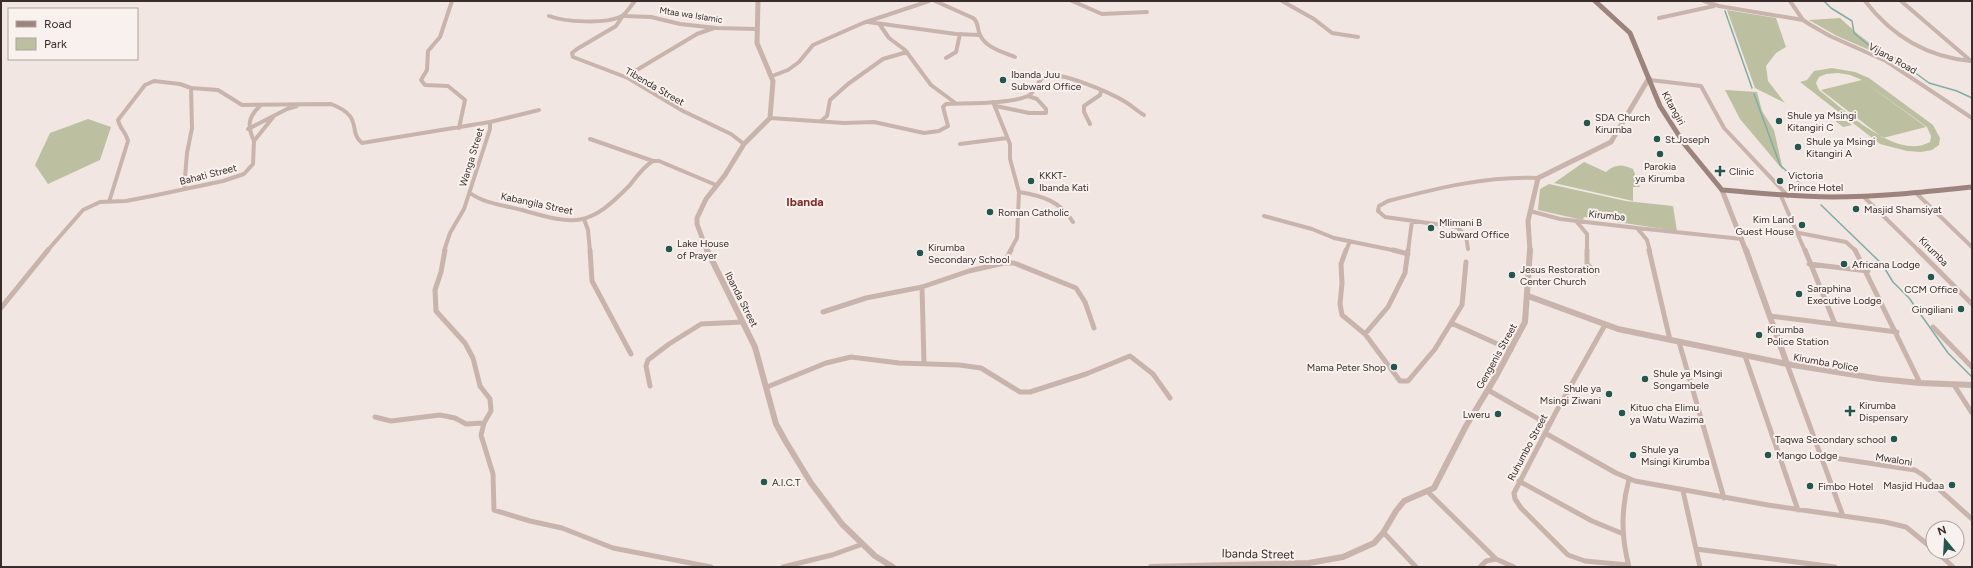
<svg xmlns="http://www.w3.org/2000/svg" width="1973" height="568" font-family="Figtree,sans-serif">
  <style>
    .green { fill: #bcc0a1; fill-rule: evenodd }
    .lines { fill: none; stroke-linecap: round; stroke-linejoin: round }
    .stream { stroke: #82aca6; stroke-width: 1.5 }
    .minor-far1 { stroke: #c9b4ad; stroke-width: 4 }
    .minor { stroke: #c9b4ad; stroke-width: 5 }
    .tertiary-far1 { stroke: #c9b4ad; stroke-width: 5 }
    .tertiary { stroke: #c9b4ad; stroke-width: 6 }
    .secondary { stroke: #9d837e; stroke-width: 5 }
    .poi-dot { fill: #24564f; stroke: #f9f1ed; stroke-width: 1.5 }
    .labels { text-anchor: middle; stroke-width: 4; stroke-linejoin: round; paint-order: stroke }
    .far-street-label { font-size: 9px; fill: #382d2b; stroke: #f9f1ed }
    .street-label { font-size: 10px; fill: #382d2b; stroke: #f9f1ed }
    .poi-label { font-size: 10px; fill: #382d2b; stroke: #f9f1ed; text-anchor: start }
    .quarter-label { font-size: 12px; font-weight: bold; fill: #802e2b; stroke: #f9f1ed }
    .near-street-label { font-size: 12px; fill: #382d2b; stroke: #f9f1ed }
  </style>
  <rect width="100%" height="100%" fill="#f1e6e1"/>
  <path class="green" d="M1727,10L1776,18L1786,47L1776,53L1766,66L1768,81L1785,103L1755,88Z
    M1840,18L1859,35L1887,56H1883L1837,36L1809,20Z
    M1832,68L1855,72L1869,78L1933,125L1940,138L1939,145L1932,150L1921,152L1907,151L1880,144L1800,82L1807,80L1814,71ZM1838,73L1850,75L1862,80L1927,127L1931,136L1930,142C1896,161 1845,110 1819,90L1816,83L1819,77L1826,74Z
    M1862,80L1926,127L1883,138L1821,90Z
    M1725,90L1757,92L1762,111L1774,130L1783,170L1740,119Z
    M1834,111L1852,125L1843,127L1825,113Z
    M88,119L111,127L100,160L48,184L35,165L50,133Z
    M1584,162L1606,172C1615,164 1622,164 1633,169L1640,187H1633V201L1554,183Z
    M1549,184L1626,201L1673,206L1677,231L1584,217L1583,220L1538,210L1540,189Z"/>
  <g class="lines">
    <path class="stream" d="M1824,1L1831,8L1852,21L1854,33L1872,48L1891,55L1929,83L1957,91L1972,98
      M1725,11L1752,88
      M1754,94L1780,165L1808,191
      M1821,205L1882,264L1893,282L1909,298L1948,353L1972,377"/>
    <path class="minor-far1" d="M452,1L440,37L428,51L427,70L421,80L425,85L448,86L465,100L459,128
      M935,1L973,18C979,22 977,29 980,35C986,48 1003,52 1015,57
      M1072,1L1102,14L1147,12
      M1282,1L1314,19L1332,33L1358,37
      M1704,1L1719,6L1803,20
      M1790,1L1803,20L1809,24L1830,36L1886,61L1972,118
      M1865,1C1892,36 1927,57 1971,61
      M1901,1L1971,61
      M549,16C565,22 604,24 620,17C627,14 630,6 635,1
      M624,16L651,17L680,24L716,28L756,29
      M622,17L616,26L577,49L572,53L573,57L628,78L683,111L731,134L744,144
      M1659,18L1714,6
      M868,22L956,34L980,35
      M880,25L889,38L905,50L931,85L954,102
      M946,58L956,52L960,34
      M772,76L788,70L799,62L813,45L863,23L929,1
      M625,77L697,34L714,28
      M1650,80L1701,86L1724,128L1788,196
      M993,102L1010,144V159L1019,192L1017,238L1010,251
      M996,106L1029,113H1046V109L1037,99L1028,96
      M770,118L844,123L874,122L924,133L939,131L948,126L943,107L946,104C967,103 1010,104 1028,96C1036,92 1037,79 1046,76C1062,71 1110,93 1124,101C1131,105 1137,111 1144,115
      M821,121L827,116L830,100L848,84L883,59L907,52
      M1090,124L1084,112V106L1100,95L1101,91
      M248,129L287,109L297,106
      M590,139L653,161H659L716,185
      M254,141C247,126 248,117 260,106
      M960,144L1007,138
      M184,189L187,153L192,128L191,88
      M1019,192C1043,196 1060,201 1073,222
      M1915,192L1972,247
      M470,193C485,204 504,205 522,210C577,226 589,227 630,185C637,176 643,167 653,161
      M1781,196L1805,251
      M1863,196L1919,251
      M109,202L128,141C126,132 120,129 118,120L145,85L154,81L180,84L191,88L218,90L242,105L331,104C365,117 347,131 362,143L490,122L539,110
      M1530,211L1560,219L1637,228L1647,240L1650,251
      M1264,216L1312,229L1334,238L1397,251
      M584,219L588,230L590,251
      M1576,221L1587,234V251
      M1637,228L1742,239
      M1799,233L1846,242L1856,251
      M1468,249L1466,236L1457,227L1385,217L1378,211L1379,206L1388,201C1438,188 1486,176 1538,178
      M47,251L83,210L100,202L126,201L152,196L223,181L244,174L253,164L254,141L274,116
      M444,251L450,233L464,209L490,129V122
      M1346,251L1350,241
      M1408,251L1412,221"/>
    <path class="minor" d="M445,250L441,272L435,290L436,311L465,343L473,358L480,386L490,399L491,411L484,423L481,435L493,474L494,510L530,521L562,528L613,548L711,567
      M590,250L592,281L631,354
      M1346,250L1341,264L1342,283L1340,304L1342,315L1365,334L1400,381H1408L1435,349L1462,305L1466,262
      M1393,250L1408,254
      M1587,250V264L1596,273
      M1649,250L1670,340
      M1805,250L1835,324
      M1855,250L1920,383
      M1918,250L1972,304
      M1004,263L1011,250
      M1809,264L1868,271
      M922,287L924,363
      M1,308L48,250
      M823,312L866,298L922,287L969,271L1004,263H1014L1076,288L1085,302L1094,328
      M1770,316L1897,332
      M1451,323L1511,350
      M1605,325L1556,412L1514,493L1515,499L1521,508L1568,555L1585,561L1628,565
      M1933,327L1972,367
      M1365,334L1388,307L1405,273L1408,250
      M1679,342L1724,498
      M1745,356L1798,510
      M1787,364L1843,516
      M1954,385L1972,413
      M650,386L646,366L648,360L669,344L701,324L742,322
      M767,387L826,363L851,357L899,363L959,365L981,368L1020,392H1030L1086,374L1130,356L1153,374L1170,398
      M1488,390L1549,425
      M375,417L391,421L440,415L455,418L466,424L484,423
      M1545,433L1616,473L1635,481L1768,505L1885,522L1906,527L1933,549
      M1821,456L1915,470L1923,475L1972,519
      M1629,479C1621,510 1621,536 1629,567
      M1519,481L1592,521L1621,533
      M1683,491L1700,567
      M1429,493L1496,559L1514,567
      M1384,533L1416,567
      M1696,549L1835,567
      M1937,552L1953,567
      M783,567L832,555L860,545
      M1480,567L1486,561L1496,559"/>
    <path class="tertiary-far1" d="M1722,190L1746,251
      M707,251L697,224V218L706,199L725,175L744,144L770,118L773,81L757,43L758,1
      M1530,251L1528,221L1538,178L1611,142L1649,78"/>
    <path class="tertiary" d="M707,250L755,347L776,424L786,442L811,483L842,524L875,556L893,567
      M1746,250L1787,364
      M1528,296L1618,329L1787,364L1880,379L1920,383L1972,385
      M1151,567L1309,563L1343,557L1374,543L1383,533L1396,511L1404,501L1434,488L1466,426L1495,378L1525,322L1530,250"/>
    <path class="secondary" d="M1595,1L1630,33L1660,106L1685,145L1722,190C1759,193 1795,197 1832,197C1879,197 1925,192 1972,187"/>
  </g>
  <g class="poi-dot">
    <circle cx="1003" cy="80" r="4"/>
    <circle cx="1779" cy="121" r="4"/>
    <circle cx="1587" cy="123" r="4"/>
    <circle cx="1657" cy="139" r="4"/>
    <circle cx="1798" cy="147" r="4"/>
    <circle cx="1660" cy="154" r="4"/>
    <path d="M1718 165h4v4h4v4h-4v4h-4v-4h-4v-4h4z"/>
    <circle cx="1031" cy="181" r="4"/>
    <circle cx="1780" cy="181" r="4"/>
    <circle cx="1856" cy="209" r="4"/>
    <circle cx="990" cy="212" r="4"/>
    <circle cx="1802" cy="225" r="4"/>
    <circle cx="1431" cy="228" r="4"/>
    <circle cx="669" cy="249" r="4"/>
    <circle cx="920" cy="253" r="4"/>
    <circle cx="1844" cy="264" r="4"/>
    <circle cx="1512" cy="275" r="4"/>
    <circle cx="1931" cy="277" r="4"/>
    <circle cx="1799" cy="294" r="4"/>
    <circle cx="1961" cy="309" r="4"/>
    <circle cx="1759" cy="335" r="4"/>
    <circle cx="1394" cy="367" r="4"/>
    <circle cx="1645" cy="379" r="4"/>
    <circle cx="1609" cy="394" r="4"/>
    <path d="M1848 405h4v4h4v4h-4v4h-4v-4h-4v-4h4z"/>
    <circle cx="1622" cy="413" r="4"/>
    <circle cx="1498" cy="414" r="4"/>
    <circle cx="1894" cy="439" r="4"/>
    <circle cx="1633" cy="455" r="4"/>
    <circle cx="1768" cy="455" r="4"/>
    <circle cx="764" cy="482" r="4"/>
    <circle cx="1952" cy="485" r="4"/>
    <circle cx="1810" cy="486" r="4"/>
  </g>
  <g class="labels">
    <g class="far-street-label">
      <text transform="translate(691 15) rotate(9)" y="3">Mtaa wa Islamic</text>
    </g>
    <g class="street-label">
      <text transform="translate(1893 58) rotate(29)" y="4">Vijana Road</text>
      <text transform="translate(655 86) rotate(30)" y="4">Tibenda Street</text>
      <text transform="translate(1674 108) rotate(61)" y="4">Kitangiri</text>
      <text transform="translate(471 157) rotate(-73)" y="4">Wanga Street</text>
      <text transform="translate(208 174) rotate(-14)" y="4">Bahati Street</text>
      <text transform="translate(537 203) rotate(12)" y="4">Kabangila Street</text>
      <text transform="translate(1607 215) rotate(6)" y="4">Kirumba</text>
      <text transform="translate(1934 251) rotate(45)" y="4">Kirumba</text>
      <text transform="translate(742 299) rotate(63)" y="4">Ibanda Street</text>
      <text transform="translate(1496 356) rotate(-61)" y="4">Gengenis Street</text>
      <text transform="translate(1826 362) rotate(10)" y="4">Kirumba Police</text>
      <text transform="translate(1527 447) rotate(-62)" y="4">Ruhumbo Street</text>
      <text transform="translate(1894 459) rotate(9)" y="4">Mwaloni</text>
    </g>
    <g class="poi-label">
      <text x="1011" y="78">Ibanda Juu<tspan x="1011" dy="12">Subward Office</tspan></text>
      <text x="1787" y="119">Shule ya Msingi<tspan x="1787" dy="12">Kitangiri C</tspan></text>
      <text x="1595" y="121">SDA Church<tspan x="1595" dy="12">Kirumba</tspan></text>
      <text x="1665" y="143">St.Joseph</text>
      <text x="1806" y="145">Shule ya Msingi<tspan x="1806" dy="12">Kitangiri A</tspan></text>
      <text x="1660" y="170" text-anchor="middle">Parokia<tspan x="1660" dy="12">ya Kirumba</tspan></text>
      <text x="1729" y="175">Clinic</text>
      <text x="1039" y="179">KKKT-<tspan x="1039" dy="12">Ibanda Kati</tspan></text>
      <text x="1788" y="179">Victoria<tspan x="1788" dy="12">Prince Hotel</tspan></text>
      <text x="1864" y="213">Masjid Shamsiyat</text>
      <text x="998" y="216">Roman Catholic</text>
      <text x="1794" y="223" text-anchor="end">Kim Land<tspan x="1794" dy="12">Guest House</tspan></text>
      <text x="1439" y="226">Mlimani B<tspan x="1439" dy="12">Subward Office</tspan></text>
      <text x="677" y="247">Lake House<tspan x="677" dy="12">of Prayer</tspan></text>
      <text x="928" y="251">Kirumba<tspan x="928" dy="12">Secondary School</tspan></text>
      <text x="1852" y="268">Africana Lodge</text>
      <text x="1520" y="273">Jesus Restoration<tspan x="1520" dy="12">Center Church</tspan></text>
      <text x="1807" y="292">Saraphina<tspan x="1807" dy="12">Executive Lodge</tspan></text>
      <text x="1931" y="293" text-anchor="middle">CCM Office</text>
      <text x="1953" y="313" text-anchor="end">Gingiliani</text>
      <text x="1767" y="333">Kirumba<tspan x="1767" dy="12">Police Station</tspan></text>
      <text x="1386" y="371" text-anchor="end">Mama Peter Shop</text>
      <text x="1653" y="377">Shule ya Msingi<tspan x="1653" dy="12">Songambele</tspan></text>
      <text x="1601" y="392" text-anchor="end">Shule ya<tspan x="1601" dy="12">Msingi Ziwani</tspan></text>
      <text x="1859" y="409">Kirumba<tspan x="1859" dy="12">Dispensary</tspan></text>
      <text x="1630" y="411">Kituo cha Elimu<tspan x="1630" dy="12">ya Watu Wazima</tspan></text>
      <text x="1490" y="418" text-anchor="end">Lweru</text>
      <text x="1886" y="443" text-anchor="end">Taqwa Secondary school</text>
      <text x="1641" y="453">Shule ya<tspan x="1641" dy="12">Msingi Kirumba</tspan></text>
      <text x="1776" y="459">Mango Lodge</text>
      <text x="772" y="486">A.I.C.T</text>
      <text x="1944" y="489" text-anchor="end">Masjid Hudaa</text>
      <text x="1818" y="490">Fimbo Hotel</text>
    </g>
    <g class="quarter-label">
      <text x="805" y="206">Ibanda</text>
    </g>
    <g class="near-street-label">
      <text transform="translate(1258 554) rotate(1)" y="4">Ibanda Street</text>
    </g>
  </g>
  <rect width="1973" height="568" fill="none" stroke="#382d2b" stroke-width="4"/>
  <rect x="8" y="8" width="130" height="52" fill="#f9f1ed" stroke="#aca39f"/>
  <rect x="16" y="21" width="20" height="6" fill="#9d837e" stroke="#aca39f"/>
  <text x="44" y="28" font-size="12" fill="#382d2b">Road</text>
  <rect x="16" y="38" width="20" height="12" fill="#bcc0a1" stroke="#aca39f"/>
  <text x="44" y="48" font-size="12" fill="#382d2b">Park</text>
  <g transform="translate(1945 540) rotate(342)"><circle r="19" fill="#f9f1ed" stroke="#aca39f"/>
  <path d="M0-3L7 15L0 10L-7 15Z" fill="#24564f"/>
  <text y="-6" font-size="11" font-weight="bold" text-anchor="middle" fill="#382d2b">N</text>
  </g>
</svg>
